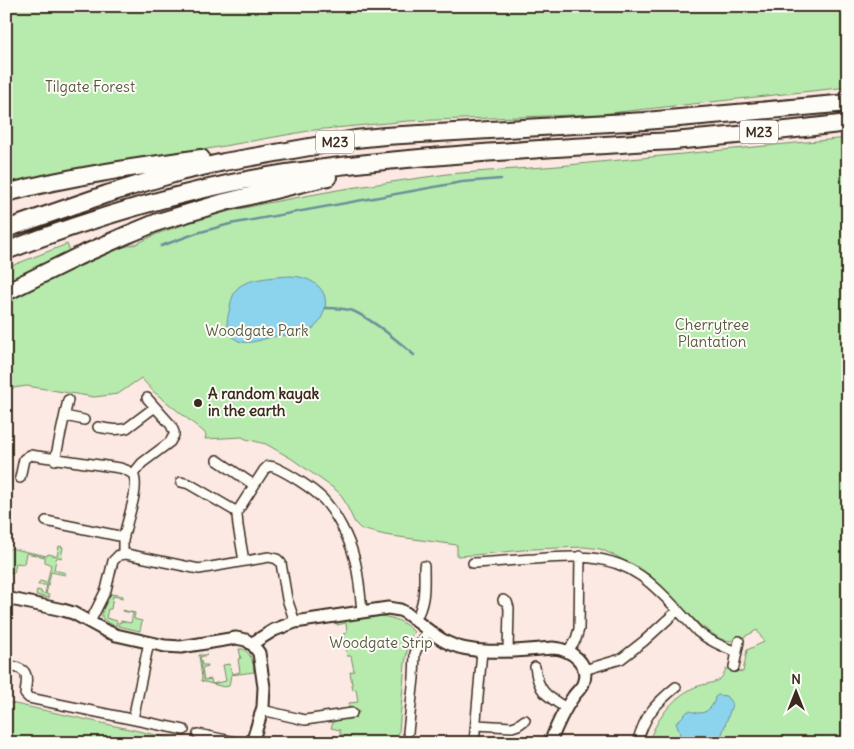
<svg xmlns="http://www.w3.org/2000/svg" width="854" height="749" font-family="Delius,sans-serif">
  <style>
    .green { fill: #b6ebad; stroke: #788a66 }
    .water { fill: #8cd4ed; stroke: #6c909a }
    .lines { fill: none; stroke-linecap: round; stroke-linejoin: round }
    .stream { stroke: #6c909a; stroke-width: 2.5 }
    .minor-casing { stroke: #3b2a1e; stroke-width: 12 }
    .tertiary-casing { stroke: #3b2a1e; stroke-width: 15 }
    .motorway-casing { stroke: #3b2a1e; stroke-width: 20 }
    .minor { stroke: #fdfcf7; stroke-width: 9 }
    .tertiary { stroke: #fdfcf7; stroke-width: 11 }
    .motorway { stroke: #fdfcf7; stroke-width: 16 }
    .poi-dot { fill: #3b2a1e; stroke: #fdfcf7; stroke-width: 2 }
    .labels { text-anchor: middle; stroke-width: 4; stroke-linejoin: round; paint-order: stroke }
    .shield { fill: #fdfcf7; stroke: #75695f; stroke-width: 1 }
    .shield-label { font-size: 14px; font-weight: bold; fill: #3b2a1e }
    .park-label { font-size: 15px; fill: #5a5a42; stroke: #fdfcf7 }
    .poi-label { font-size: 15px; font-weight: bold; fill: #3b2a1e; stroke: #fdfcf7; text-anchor: start }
  </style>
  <rect width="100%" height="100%" fill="#fce9e3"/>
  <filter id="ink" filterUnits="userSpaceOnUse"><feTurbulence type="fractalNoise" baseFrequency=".02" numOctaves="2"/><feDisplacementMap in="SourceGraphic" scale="10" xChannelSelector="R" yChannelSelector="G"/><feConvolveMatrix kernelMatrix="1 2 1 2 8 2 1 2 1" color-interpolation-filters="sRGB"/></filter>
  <g filter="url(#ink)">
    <path class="green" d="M6,6H848V87L601,114L408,121L314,130L6,185Z
      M848,138V743H648C656,721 670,700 691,689C699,684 715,684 720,679C723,677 724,672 726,669L743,672L747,650L764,642L757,630L742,638L732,641L724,640L720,639L700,625L650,575L618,557L600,549L584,547L533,549L474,555L457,556V545L385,535L361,529L355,523L342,496L336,490L292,459L266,444L246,439L242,437L205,439L206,435L204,432L154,392L141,378L118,394L94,397L27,386L6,389V303L104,252L136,244L159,233L192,222L226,212L262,204L343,189L447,174L558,166Z
      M67,244L70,252L6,284V268Z
      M59,546L63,547L61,558L58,557L56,559L54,570L66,573L65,575L51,572L46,594L49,595V598L36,595L37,590L41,591V593L45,594L47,585H38L40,581L47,583L51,565L45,562V557L26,553L24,564L16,563L14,573L8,572L6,579V559L9,548L47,556L48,554L57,556Z
      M111,594L123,596V598L113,596L111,609H108L106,618L117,621L116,626C112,624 107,623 104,620C97,614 109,600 111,594Z
      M122,610L135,613L134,619L142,621L140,631L118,626L119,622L120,623L121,621L131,623L133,613L122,611Z
      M381,616C395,618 403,621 414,632L409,640L405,664L398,742L403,743L343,742L344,735L340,734V730L331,728L334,720L339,717L343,719L350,718L355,713H359V711H354L353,708H349V703L358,702L356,689L353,690L350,672L354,671L351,656H347L343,634L347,633L346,623L337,625V622Z
      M239,649H243C252,655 253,661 254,672L231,675L229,686L224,687L201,681L202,678L199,655H207L200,657L202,665H208V666L202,668L204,680L211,679L212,684L226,681L223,665L230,664L232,674L240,672L238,659L241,658Z
      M6,702L193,743H6Z"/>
    <path class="water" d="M290,276C311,276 333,290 323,314C321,320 318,325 312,329C309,332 306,333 302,334C293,336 285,335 276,336C265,338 253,344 242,342C237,341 233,338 230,334C226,327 227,319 229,312C230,305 232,296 236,290C244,278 277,277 290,276Z
      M718,695L726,696L731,702L732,705L719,743H679L680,734L676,723L688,711C691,711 694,712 697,713C707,714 714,706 715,697Z"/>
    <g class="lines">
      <path class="stream" d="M161,246L197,233L230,224L462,182L501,179
        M325,308C334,308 344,308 353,311C373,320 397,340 414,355"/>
      <defs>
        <path id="minor" d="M65,416L84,420
          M98,427C108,429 117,431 127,428L155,407
          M55,460L68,400
          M217,460L254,485
          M133,474L142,463L170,442L174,435V432L171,425L147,398
          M20,478L24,459L30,455L120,468L126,470L133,474
          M181,482L189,484L237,512
          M46,521L124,537
          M123,554C123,550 123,546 123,541C125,524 141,488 133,474
          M244,561L238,526L237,515V512L264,470L268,466L274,467C288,473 312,488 323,499C336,513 349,538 354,557C359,574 360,593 362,611
          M473,563C494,562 514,560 534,559C572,556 608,553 641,576C662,591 680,613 698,632C710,641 723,647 737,652
          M503,600L507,602L509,608L508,651
          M415,620C426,602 424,586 424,566
          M90,622L106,590L113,561L119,555L126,554L199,569L269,557L277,559L281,563L287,599L295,622
          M568,651L576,639L579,629L580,556
          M6,665C29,669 28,673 25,694L29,698L184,730
          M535,667C538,691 546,696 566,708
          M734,667L739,641
          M584,670L621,659L644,641L677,611
          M262,710L305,720L352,713
          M133,719L149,642
          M476,725L512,727L518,725L525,720
          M408,732L414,678L415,653L419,644L429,630
          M198,734L241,743
          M474,743L482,651
          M637,743C645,715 654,705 676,687"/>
        <path id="tertiary" d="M6,598L63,610L73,613L104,630L116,635L165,646L181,647L236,638L246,640L253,645L259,653L264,687L263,707L252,743
          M251,644L274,630L295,622L388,608L400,610L406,613C418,622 433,635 446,642C474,657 522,650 553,648C571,649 591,664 583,684C581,689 576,692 573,697C563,711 556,727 550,743"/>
        <path id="motorway" d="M6,193C70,176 136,167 201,158
          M6,229L107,194L180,172L224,162L355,139L385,136L645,121L848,103
          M6,251C97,216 191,188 287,173C402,156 518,151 634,143C647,142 660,142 673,141C731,136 790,130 848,123
          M6,292L77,257L129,234L158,222L225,202L328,177"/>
      </defs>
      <use href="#minor" class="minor-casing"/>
      <use href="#tertiary" class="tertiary-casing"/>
      <use href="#motorway" class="motorway-casing"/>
      <use href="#minor" class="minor"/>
      <use href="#tertiary" class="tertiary"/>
      <use href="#motorway" class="motorway"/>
    </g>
  </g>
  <circle class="poi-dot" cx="198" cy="403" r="5"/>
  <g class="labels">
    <g class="shield">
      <rect x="740" y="120.5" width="38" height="23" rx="4"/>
      <rect x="316" y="130.5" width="38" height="23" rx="4"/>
    </g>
    <g class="shield-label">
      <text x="759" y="137">M23</text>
      <text x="335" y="147">M23</text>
    </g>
    <g class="park-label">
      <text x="90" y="92">Tilgate Forest</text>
      <text x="712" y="330">Cherrytree<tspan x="712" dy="17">Plantation</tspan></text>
      <text x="257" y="336">Woodgate Park</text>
      <text x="381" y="648">Woodgate Strip</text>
    </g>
    <g class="poi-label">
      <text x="208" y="399">A random kayak<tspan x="208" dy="17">in the earth</tspan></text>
    </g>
  </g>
  <rect width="854" height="749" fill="none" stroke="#fdfcf7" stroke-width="25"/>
  <rect x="12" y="12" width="829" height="724" fill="none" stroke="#3b2a1e" stroke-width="2" filter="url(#ink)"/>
  <g transform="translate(796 692)" stroke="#fdfcf7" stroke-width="4" paint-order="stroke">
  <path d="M0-4L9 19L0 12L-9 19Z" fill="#3b2a1e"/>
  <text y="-8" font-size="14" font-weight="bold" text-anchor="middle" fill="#3b2a1e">N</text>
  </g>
</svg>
